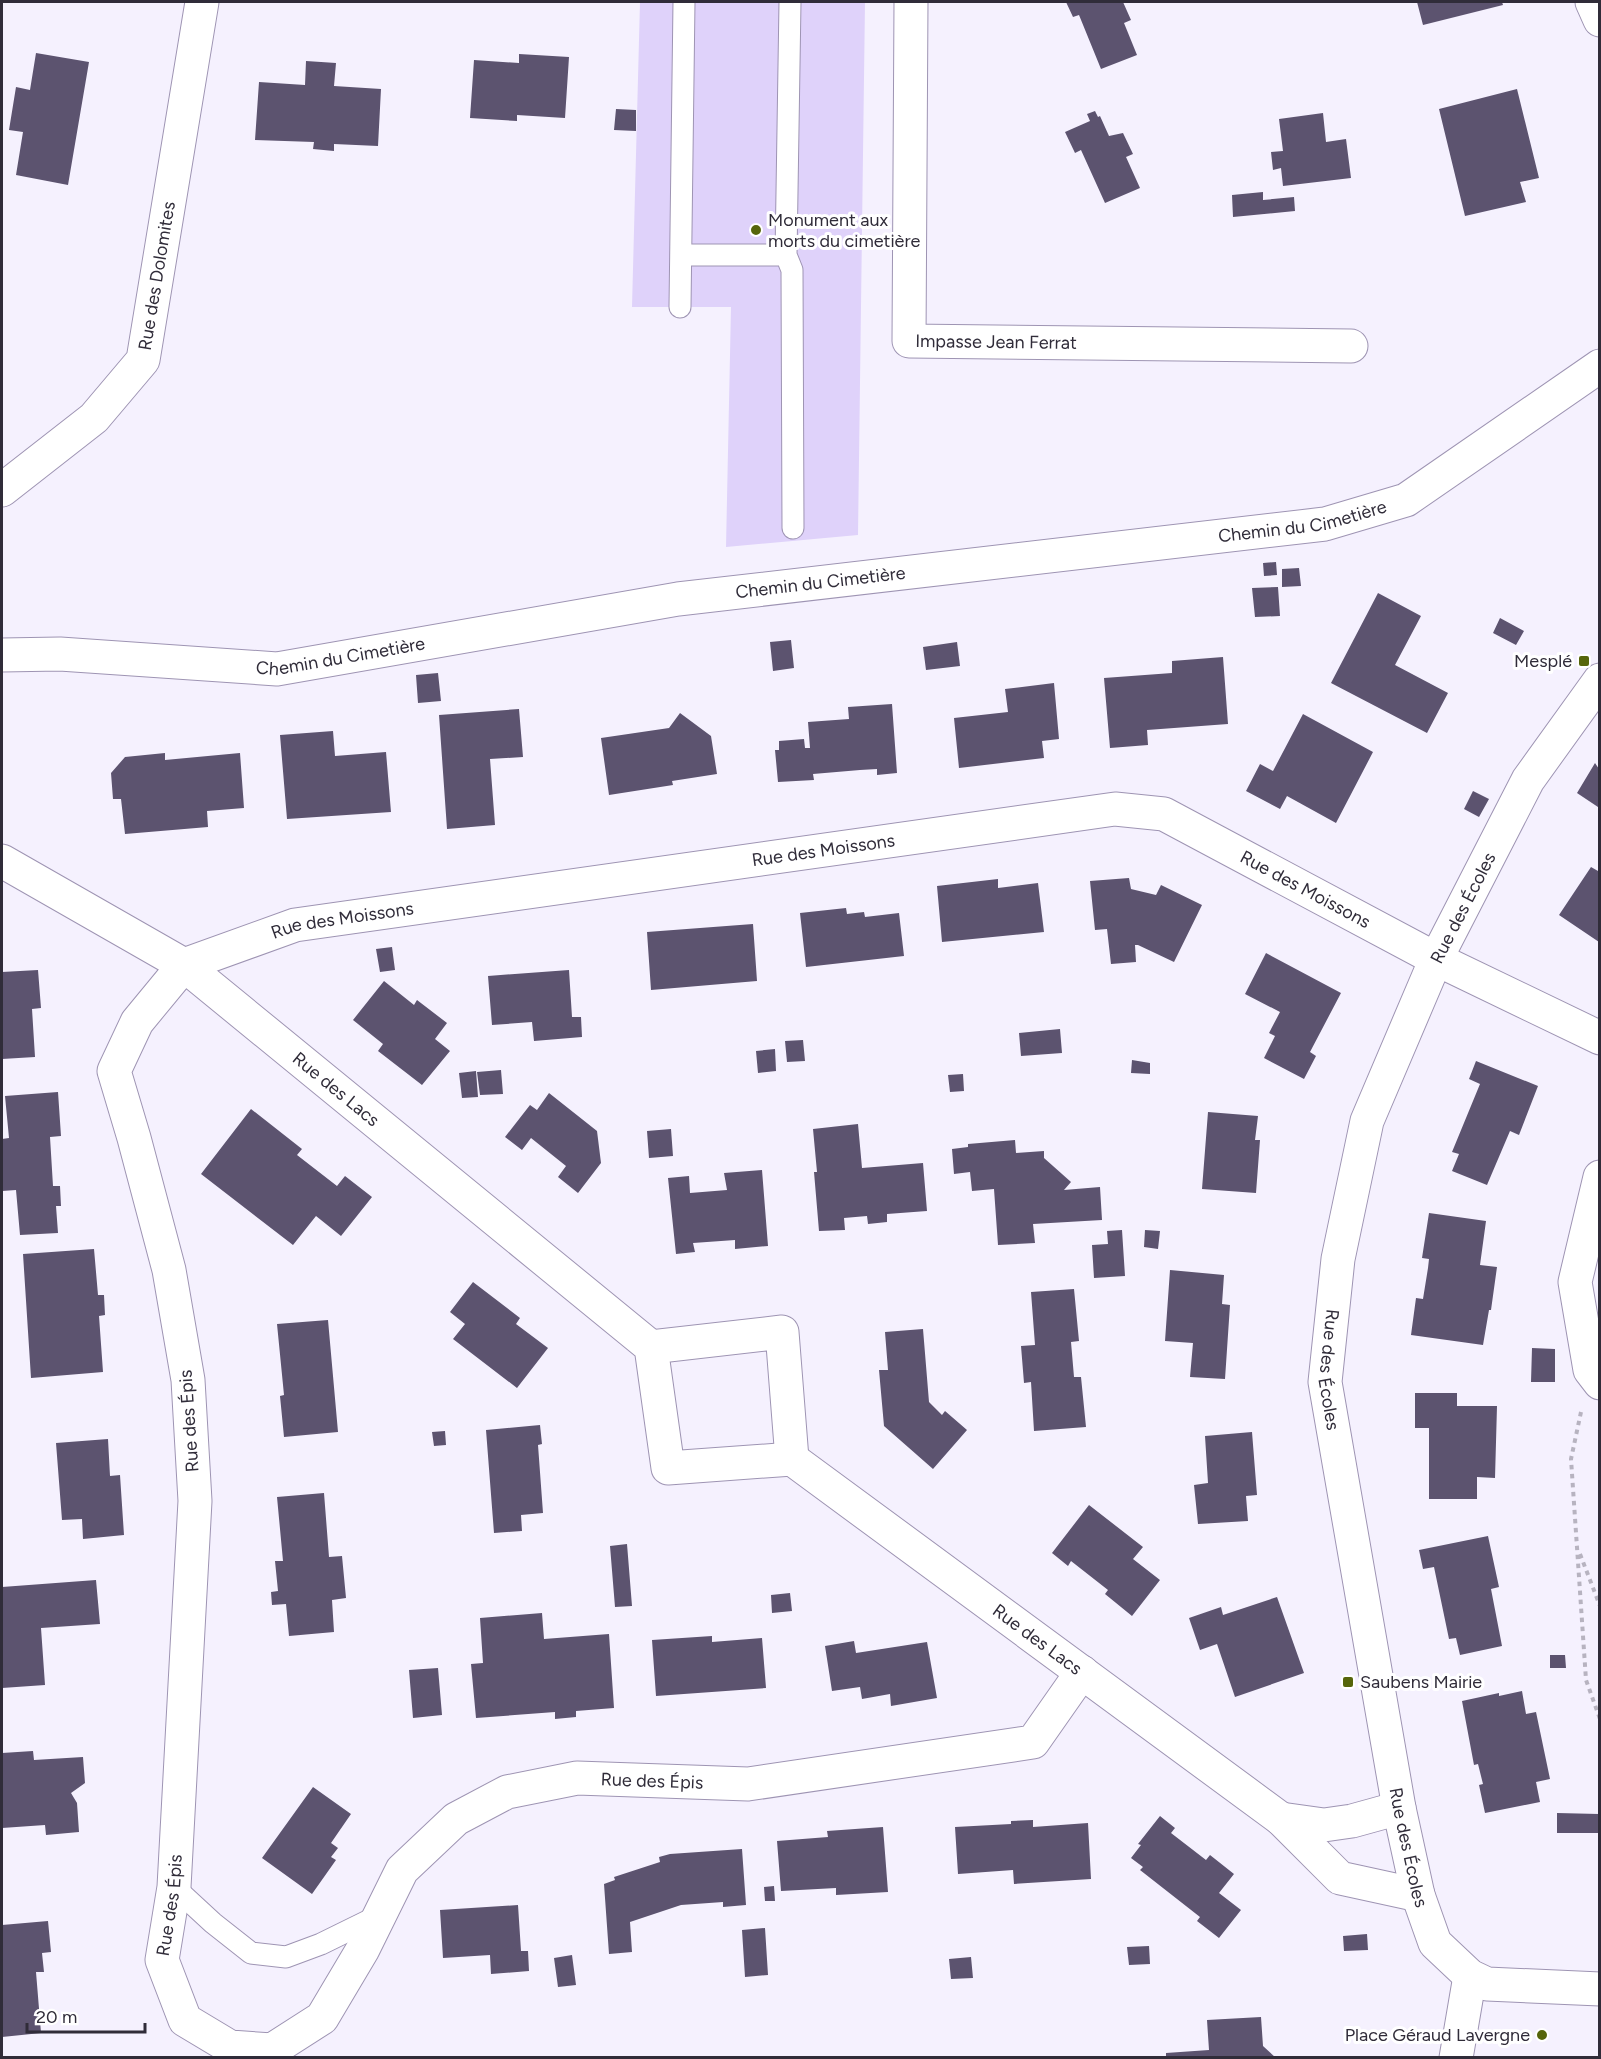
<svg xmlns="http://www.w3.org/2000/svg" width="1601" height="2059" font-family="Figtree,sans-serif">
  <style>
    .green { fill: #dfd2fa }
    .building { fill: #5c536f }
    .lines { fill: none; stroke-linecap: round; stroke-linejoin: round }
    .lane-casing { stroke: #9e94b3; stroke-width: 23 }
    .street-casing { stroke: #9e94b3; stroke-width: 35 }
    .path { stroke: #b7b3c0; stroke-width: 4; stroke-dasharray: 4.5 4.5; stroke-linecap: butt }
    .lane { stroke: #fff; stroke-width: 21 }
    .street { stroke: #fff; stroke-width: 33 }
    .poi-dot { fill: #56650b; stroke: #fff; stroke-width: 2 }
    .labels { text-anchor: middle; stroke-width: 6; stroke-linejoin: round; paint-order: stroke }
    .poi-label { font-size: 18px; fill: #302c39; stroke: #fff; text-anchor: start }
    .street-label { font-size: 18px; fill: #302c39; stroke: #fff }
  </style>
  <rect width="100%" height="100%" fill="#f5f1fe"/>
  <path class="green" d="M640,2H865L858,535L726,547L731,307H632Z"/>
  <path class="building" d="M1066,2H1123L1131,20L1124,23L1137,55L1101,69L1079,15L1073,17Z
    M1417,2H1502L1503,5L1423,25Z
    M36,53L89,62L68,185L16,175L23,132L9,130L16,87L30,90Z
    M519,54L569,57L565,118L517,115V121L470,118L474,60L519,63Z
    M306,61L336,63L334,86L381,89L378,146L334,144V151L313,149L314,142L255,140L259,82L305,85Z
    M1517,89L1539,178L1520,182L1526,202L1465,216L1439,109Z
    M616,109L636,110V131L614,130Z
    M1095,111L1098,117L1100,116L1109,136L1123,133L1133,154L1126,157L1140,188L1105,203L1081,150L1075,153L1065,132L1090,121L1087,114Z
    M1323,113L1326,142L1346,139L1351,178L1283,186L1281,168L1273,170L1271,152L1283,151L1279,119Z
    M1263,192V200L1294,197L1295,211L1233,217L1232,195Z
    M1276,562L1277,575L1264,576L1263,563Z
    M1299,568L1301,586L1282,587V569Z
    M1278,587L1280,616L1255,617L1252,588Z
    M1378,593L1421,616L1395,665L1448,693L1427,733L1331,683Z
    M1500,618L1524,631L1516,645L1493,633Z
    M791,640L794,668L773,671L770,642Z
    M957,642L960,666L926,670L923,647Z
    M1223,657L1228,724L1147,730L1148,745L1110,748L1104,678L1172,673V661Z
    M438,673L441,701L418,703L416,675Z
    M1054,683L1059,739L1042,741L1044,758L959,768L954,718L1008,712L1005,689Z
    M892,704L897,773L877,775V769L860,770L813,774L814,780L778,782L775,750H779V741L804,739L805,748H810L808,722L849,719L848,707Z
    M519,709L523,757L490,759L495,825L447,829L439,715Z
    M680,713L711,736L717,774L672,781L673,785L609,795L601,738L669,728Z
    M1303,714L1373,752L1336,823L1287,796L1280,809L1246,791L1260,764L1273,771Z
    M333,731L335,756L386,752L391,812L287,819L280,735Z
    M165,753V760L240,753L244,808L207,811L208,827L125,834L121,799H113L111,773L125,757Z
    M1595,763L1599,769L1598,807L1577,793Z
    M1473,791L1489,799L1479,817L1464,809Z
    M1591,867L1598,871L1599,869V942L1559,915Z
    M1129,878L1131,889L1156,895L1161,885L1202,905L1174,962L1138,945H1135L1136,962L1111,964L1107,929L1095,930L1090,881Z
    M998,879V888L1038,883L1044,932L942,942L937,886Z
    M846,908L847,914L864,912L865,917L899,913L904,956L806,967L800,913Z
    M753,924L757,981L651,990L647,932Z
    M392,947L395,970L380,972L376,949Z
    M1266,953L1341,993L1310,1052L1316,1056L1304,1079L1264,1058L1275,1036L1269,1033L1280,1012L1245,994Z
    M38,970L41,1008L32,1009L35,1057L2,1059V972Z
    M569,970L572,1017H581L582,1037L534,1041L532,1022L492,1025L488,976Z
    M384,981L414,1005L417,1000L447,1023L435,1039L450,1051L422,1085L378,1051L383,1044L353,1020Z
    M1060,1029L1062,1053L1021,1056L1019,1033Z
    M803,1040L805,1061L787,1062L785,1041Z
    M775,1049L776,1071L758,1073L756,1051Z
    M1132,1060L1150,1063V1074L1131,1073Z
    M1476,1061L1538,1086L1519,1135L1510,1131L1487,1185L1452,1171L1459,1154L1452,1152L1480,1084L1469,1079Z
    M501,1070L503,1094L480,1095L477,1072Z
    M476,1071L478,1097L462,1098L459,1073Z
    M963,1074L964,1091L950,1092L948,1075Z
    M58,1092L61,1136L50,1137L53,1186H60L61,1206H56L58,1233L20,1235L16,1190L2,1191V1139L9,1138L5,1096Z
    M549,1093L597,1131L601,1163L578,1193L558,1177L566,1166L531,1138L522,1150L505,1137L530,1105L537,1110Z
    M251,1109L302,1149L297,1155L337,1186L345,1176L372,1197L341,1236L316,1216L293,1245L201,1174Z
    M1208,1112L1258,1116L1255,1140H1260L1256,1193L1202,1189Z
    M858,1124L862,1168L923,1163L927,1211L887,1214V1222L868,1224L867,1216L844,1218L845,1230L819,1231L814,1172H817L813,1129Z
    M671,1129L673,1156L649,1158L647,1131Z
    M1015,1140L1016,1153L1044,1151V1158L1071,1182L1064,1190L1100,1187L1102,1220L1033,1224L1035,1243L998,1245L994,1189L972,1191L970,1172L954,1174L952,1149L968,1147V1144Z
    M762,1170L768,1246L735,1249V1240L693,1243L695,1252L676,1254L668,1178L689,1176L690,1193L727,1190L724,1173Z
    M1429,1213L1486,1221L1480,1265L1497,1267L1491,1310H1489L1483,1345L1411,1335L1416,1298L1423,1299L1428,1268L1429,1259L1422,1258Z
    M1122,1230L1125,1276L1094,1278L1092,1245L1108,1244L1107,1231Z
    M1145,1230L1160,1231L1158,1249L1144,1247Z
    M94,1249L98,1295H104L105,1315L99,1316L103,1372L31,1378L23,1254Z
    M1170,1270L1224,1275L1222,1304L1230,1305L1225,1379L1190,1377L1193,1343L1165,1341Z
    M473,1282L520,1318L516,1324L548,1348L517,1388L453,1339L465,1324L450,1312Z
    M1074,1289L1079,1341L1071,1342L1074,1377H1081L1086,1427L1034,1431L1031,1382L1024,1383L1021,1346L1035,1345L1031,1292Z
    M328,1320L338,1432L284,1437L280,1396L284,1395L277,1324Z
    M923,1329L929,1402L942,1415L945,1411L967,1430L933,1469L884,1426L879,1370H888L885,1332Z
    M1532,1348L1555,1349V1382H1531Z
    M1415,1393H1457V1406H1497L1495,1478L1477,1477V1499H1429V1428H1415Z
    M540,1425L542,1444L538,1445L543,1513L521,1515L522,1531L494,1533L486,1430Z
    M445,1431L446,1445L434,1446L432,1432Z
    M1252,1432L1257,1495L1246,1496L1248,1521L1198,1524L1194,1485L1208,1483L1205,1436Z
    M108,1439L110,1476L120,1475L124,1535L83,1539L82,1519L62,1520L56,1443Z
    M324,1493L329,1557L342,1556L346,1598L332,1600L334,1632L289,1636L286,1604L272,1605L271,1592L278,1591L275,1561H283L277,1497Z
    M1089,1505L1143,1547L1133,1559L1160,1580L1132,1616L1105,1594L1108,1590L1071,1561L1068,1566L1052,1553Z
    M1488,1536L1499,1587L1491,1589L1502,1646L1460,1655L1456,1638L1449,1639L1434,1567L1423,1569L1419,1550Z
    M627,1544L632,1606L615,1607L610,1546Z
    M96,1580L100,1624L41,1628L45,1685L2,1688V1587Z
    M790,1593L792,1611L772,1613L771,1595Z
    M1277,1597L1304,1673L1235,1697L1217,1644L1200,1650L1189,1618L1221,1607L1223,1615Z
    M542,1613L544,1639L609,1634L614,1708L576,1711V1717L555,1719V1712L476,1718L471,1664L483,1663L480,1618Z
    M712,1636V1642L762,1638L766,1688L656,1696L652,1640Z
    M854,1641L856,1653L927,1642L937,1698L891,1706L890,1694L862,1699L860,1687L832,1691L825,1646Z
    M1550,1655H1565L1566,1668H1550Z
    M438,1668L442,1715L413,1718L409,1670Z
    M1522,1691L1526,1714L1536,1712L1550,1779L1536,1782L1540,1802L1485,1813L1479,1785L1483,1784L1478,1764L1474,1765L1462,1701L1499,1693V1696Z
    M33,1751L34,1760L83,1757L85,1783L71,1793L77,1803L79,1832L46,1835L45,1825L2,1828V1753Z
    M313,1787L351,1814L331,1843L338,1848L331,1857L336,1860L312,1894L262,1858Z
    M1557,1813L1599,1814V1833H1557Z
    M1160,1816L1175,1828L1171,1833L1206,1860L1210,1855L1234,1874L1219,1893L1241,1910L1219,1938L1197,1921L1200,1917L1140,1870L1143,1867L1131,1858L1141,1845L1138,1844Z
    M1033,1820V1827L1088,1823L1091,1879L1014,1884L1013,1870L958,1874L955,1827L1011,1824V1821Z
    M883,1827L888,1892L836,1895V1888L781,1891L777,1841L828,1837L827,1831Z
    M742,1849L746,1905L723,1907V1902L681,1905L630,1922L632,1952L609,1954L604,1884L615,1880L614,1877L660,1862L659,1857L670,1854Z
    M774,1886L775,1901H765L764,1887Z
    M518,1905L521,1951H528L529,1971L491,1974L490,1955L443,1958L440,1910Z
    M48,1921L51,1952L42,1953L44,1972H36L41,2033L2,2037V1925Z
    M765,1928L768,1975L745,1977L742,1930Z
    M1367,1934L1368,1950L1344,1951L1343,1936Z
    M1149,1946L1150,1964L1129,1965L1127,1947Z
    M572,1955L576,1985L558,1987L554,1958Z
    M971,1957L973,1978L951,1979L949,1959Z
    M1261,2017L1263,2046L1276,2058H1166V2053L1209,2050L1207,2020Z"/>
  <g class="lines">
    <defs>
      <path id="lane" d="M790,2L786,255L792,270L793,528
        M681,255H786
        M680,307L684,2
        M174,1887L213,1923L251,1953L286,1957L321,1944L380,1915"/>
      <g id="street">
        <path id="s1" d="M911,2L909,341L1351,346"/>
        <path d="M1592,2L1600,20"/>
        <path id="s2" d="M2,490L94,418L143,360L202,2"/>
        <path id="s3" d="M2,655L60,654L277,669L678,599L1325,524L1406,500L1600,366"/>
        <path id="s4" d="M1600,680L1528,780L1436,959L1367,1121L1338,1259L1325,1382L1399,1808L1418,1895L1435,1943L1470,1976L1487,1984L1600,1989"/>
        <path id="s5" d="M2,861L184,965L651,1347L668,1468L792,1459L1281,1819L1340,1878L1418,1895"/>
        <path d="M1600,1177L1575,1282L1590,1370L1600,1383"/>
        <path d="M651,1347L782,1332L792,1459"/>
        <path id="s6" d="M1082,1672L1033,1742L748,1784L577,1778L507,1792L456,1819L402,1870L363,1949L322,2018L272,2050L230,2047L185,2020L162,1960L174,1887L195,1501L188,1380L169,1270L134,1138L114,1071L137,1022L184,965L295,925L1115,809L1164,814L1436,959L1600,1038"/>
        <path d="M1281,1819L1324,1825L1352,1821L1399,1808"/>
        <path d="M1456,2058L1470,1976"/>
      </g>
    </defs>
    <use href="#lane" class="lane-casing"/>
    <use href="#street" class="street-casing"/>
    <path class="path" d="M1581,1412L1571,1459L1586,1680L1600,1719
      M1580,1554L1600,1606"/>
    <use href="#lane" class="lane"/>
    <use href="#street" class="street"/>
  </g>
  <g class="poi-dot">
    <circle cx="756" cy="230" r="6"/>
    <rect x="1578" y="655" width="12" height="12" rx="3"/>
    <rect x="1342" y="1676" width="12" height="12" rx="3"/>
    <circle cx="1542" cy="2035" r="6"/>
  </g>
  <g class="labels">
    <g class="poi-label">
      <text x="768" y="226">Monument aux<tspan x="768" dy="21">morts du cimetière</tspan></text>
      <text x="1572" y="667" text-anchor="end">Mesplé</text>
      <text x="1360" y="1688">Saubens Mairie</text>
      <text x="1530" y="2041" text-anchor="end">Place Géraud Lavergne</text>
    </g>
    <g class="street-label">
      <text dy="6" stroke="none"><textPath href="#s2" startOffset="278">Rue des Dolomites</textPath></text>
      <text dy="6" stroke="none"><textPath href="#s1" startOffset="426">Impasse Jean Ferrat</textPath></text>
      <text dy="6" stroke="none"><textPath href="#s3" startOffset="1312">Chemin du Cimetière</textPath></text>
      <text dy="6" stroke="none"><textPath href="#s3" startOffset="826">Chemin du Cimetière</textPath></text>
      <text dy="6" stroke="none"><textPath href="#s3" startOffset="340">Chemin du Cimetière</textPath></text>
      <text dy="6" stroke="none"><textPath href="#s6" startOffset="2814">Rue des Moissons</textPath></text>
      <text dy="6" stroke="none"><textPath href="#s6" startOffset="3318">Rue des Moissons</textPath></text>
      <text transform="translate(1463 908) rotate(-63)" y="6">Rue des Écoles</text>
      <text dy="6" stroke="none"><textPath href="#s6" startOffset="2328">Rue des Moissons</textPath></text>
      <text dy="6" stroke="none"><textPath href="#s5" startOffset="406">Rue des Lacs</textPath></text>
      <text dy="6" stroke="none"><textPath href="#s4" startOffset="753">Rue des Écoles</textPath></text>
      <text transform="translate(189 1421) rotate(-94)" y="6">Rue des Épis</text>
      <text dy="6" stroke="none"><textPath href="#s5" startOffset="1364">Rue des Lacs</textPath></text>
      <text transform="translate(652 1781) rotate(2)" y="6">Rue des Épis</text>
      <text dy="6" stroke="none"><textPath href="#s4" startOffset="1238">Rue des Écoles</textPath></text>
      <text dy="6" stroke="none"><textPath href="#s6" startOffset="1190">Rue des Épis</textPath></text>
    </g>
  </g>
  <rect width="1601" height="2059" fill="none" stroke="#302c39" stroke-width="6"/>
  <path d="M27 2023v9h118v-9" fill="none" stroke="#302c39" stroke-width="3"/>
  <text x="36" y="2023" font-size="18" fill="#302c39" stroke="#ffffff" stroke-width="4.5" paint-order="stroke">20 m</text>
</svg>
